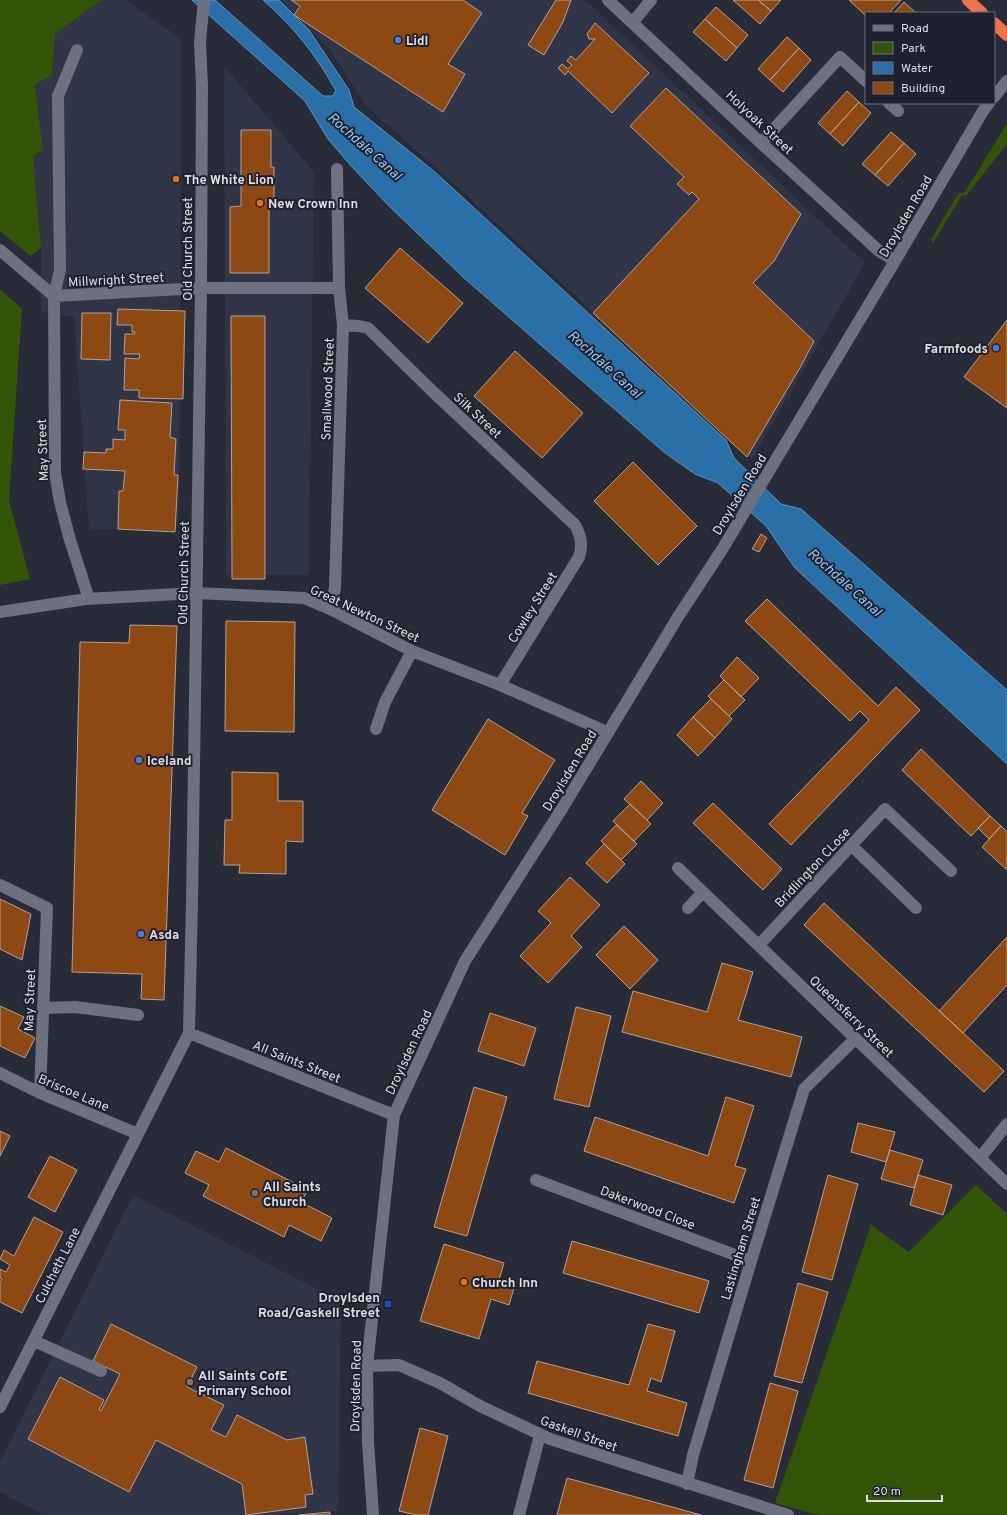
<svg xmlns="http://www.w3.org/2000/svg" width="1007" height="1515" font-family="Overpass,sans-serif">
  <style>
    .built { fill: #303547 }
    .green { fill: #345407 }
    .water { fill: #2970a8; stroke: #5f91bb }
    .building { fill: #8e4913; stroke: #b2a299 }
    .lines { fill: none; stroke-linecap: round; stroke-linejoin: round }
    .minor { stroke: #6d7180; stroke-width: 12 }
    .highway { stroke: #f0724d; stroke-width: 12 }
    .shop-dot { fill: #3f7fe0; stroke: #1f222e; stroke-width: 1.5 }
    .food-dot { fill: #e8710a; stroke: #1f222e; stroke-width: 1.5 }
    .worship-dot { fill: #6b7280; stroke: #1f222e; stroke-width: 1.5 }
    .transit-dot { fill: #1a4fb4; stroke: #1f222e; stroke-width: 1.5 }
    .education-dot { fill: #8d6e63; stroke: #1f222e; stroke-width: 1.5 }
    .labels { text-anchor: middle; stroke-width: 4; stroke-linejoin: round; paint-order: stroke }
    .poi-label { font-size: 13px; font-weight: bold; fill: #dcdfe7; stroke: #1f222e; text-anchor: start }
    .street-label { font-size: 13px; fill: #dcdfe7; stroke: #1f222e }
    .water-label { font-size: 14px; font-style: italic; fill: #95c9f7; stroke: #1f222e }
  </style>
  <rect width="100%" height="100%" fill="#282c38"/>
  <path class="built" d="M102,0H125L182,39L179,526L89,530L74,317L41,312V248L33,156L43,150L35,85L52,75L55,34Z
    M281,0H585L865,263L752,459L451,181L366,106L329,49Z
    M224,66L314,172L309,575H226Z
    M133,1195L341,1301L338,1511L264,1515H45L0,1492V1462Z"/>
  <path class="green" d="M0,0H102L55,34L52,75L35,85L43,150L33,156L41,248L30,256L0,231Z
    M1007,123V144L966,196L962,195L933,243L931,239L958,194L965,192Z
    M0,289L22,309L9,500L30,579L0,585Z
    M976,1185L1007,1214V1515H818L775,1503L871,1225L909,1252Z"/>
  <path class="water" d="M192,0H215L323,96H332L336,91C317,56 293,26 263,0H279L309,30L349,90L354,107L435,172L726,440L734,458L781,504L801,509L1007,690V764L795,568L766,526L718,483L695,474L665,453L464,278L389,206L353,168L328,139L305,101Z"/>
  <path class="building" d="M291,0H463L482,13L448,64L465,74L443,112L294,15L300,6Z
    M556,0H571L563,22L544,55L528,45Z
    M733,0H758L771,11L760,24Z
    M758,0H781L771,11Z
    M849,0H901L889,13H866V16Z
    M904,2L916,13H894Z
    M716,7L748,35L737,48L705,19Z
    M705,19L737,48L726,61L693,32Z
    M595,23L649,73L612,113L568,71L565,75L558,68L562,64L568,69L572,65L567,61L571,56L576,60L595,39H589L587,34Z
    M787,37L799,48L770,80L758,69Z
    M799,48L811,60L783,92L770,80Z
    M666,88L801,214L774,261L753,283L814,341L801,366L747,457L593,313L699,199L692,192L689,195L677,184L684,177L630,126Z
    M847,91L859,102L830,134L818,123Z
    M859,102L871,113L843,146L830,134Z
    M241,130H271V167H274V208H269V273H230V207L241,206Z
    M891,132L904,143L875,175L862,164Z
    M904,143L916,154L888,186L875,175Z
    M400,248L463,303L428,343L365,288Z
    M118,309L185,311L183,399L139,398V390H124L125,358L139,359L140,354H124L125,334H135V332H132V325H117Z
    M82,313H111L110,360L81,359Z
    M231,316H265V579H232Z
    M1007,320V408L964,377Z
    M515,351L583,413L542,458L474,396Z
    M120,400L172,403L170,437L176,439L174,475H178L175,532L118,529L119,491H123L125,471L83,469L84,452L106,453V449H113V439L125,440V430H118Z
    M633,462L697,526L658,565L594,501Z
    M761,534L767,538L759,552L752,549Z
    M767,599L878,706L896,687L920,710L791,845L769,824L869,720L860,711L850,721L745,621Z
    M226,621L295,622L294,732L225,731Z
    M130,625L177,626L164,1000L141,999L142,974L72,972L80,642L129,643Z
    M737,657L759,678L741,697L720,676Z
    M724,680L745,700L729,716L708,696Z
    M711,699L732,719L715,738L693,717Z
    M693,717L715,738L698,756L677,735Z
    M488,719L555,760L522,813L528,816L505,855L432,810Z
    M921,749L990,816L971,836L902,770Z
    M232,772L278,773V801H303V842L286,841V874L239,873L240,865H224L225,820H232Z
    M641,781L663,803L647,820L624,799Z
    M713,803L782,869L763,890L693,823Z
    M630,804L651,824L634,841L613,821Z
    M990,816L1001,826L989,839L978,828Z
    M616,825L637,844L621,860L601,841Z
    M1001,826L1007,832V870L982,847Z
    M604,844L625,864L607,883L586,863Z
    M570,877L600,905L571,936L582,947L548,983L520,956L551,923L538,911Z
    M0,899L31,914L22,960L0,949Z
    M824,903L1004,1071L984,1092L804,925Z
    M624,926L658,960L630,989L596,955Z
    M1007,937V985L963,1033L939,1011Z
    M722,963L753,972L738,1020L802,1037L791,1077L622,1032L633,991L707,1012Z
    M0,1006L24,1017L18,1029L35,1038L25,1058L0,1046Z
    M576,1007L611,1016L589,1107L554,1099Z
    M490,1013L536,1028L524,1066L478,1051Z
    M474,1087L507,1097L467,1236L434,1227Z
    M726,1097L754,1106L735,1166L746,1169L734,1203L584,1151L595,1117L708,1156Z
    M858,1123L895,1132L886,1162L851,1152Z
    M0,1131L10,1136L0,1156Z
    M226,1148L308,1190L301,1202L332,1218L321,1241L289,1225L284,1237L203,1196L209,1185L185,1173L196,1151L219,1162Z
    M890,1150L923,1160L914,1188L881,1179Z
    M50,1156L77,1170L55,1212L28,1197Z
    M828,1175L858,1184L832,1280L802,1272Z
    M918,1175L952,1185L943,1215L910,1205Z
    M34,1217L63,1232L22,1313L0,1302V1283L2,1279L0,1278V1269L6,1272L10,1265L0,1259L4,1250L14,1256Z
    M572,1241L709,1281L699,1313L563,1273Z
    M444,1244L504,1263L498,1283L514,1288L509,1305L491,1299L479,1339L420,1321Z
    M798,1283L828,1292L802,1383L774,1376Z
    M111,1324L197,1367L187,1387L224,1405L211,1430L226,1437L237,1415L287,1440L305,1437L313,1494L305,1495L306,1507L246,1515L242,1484L156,1440L129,1492L28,1439L60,1377L104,1400L99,1410L101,1411L120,1374L93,1361Z
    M648,1324L675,1331L661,1382L651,1378L647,1391L687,1403L678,1436L528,1393L537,1361L629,1385Z
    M770,1383L798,1391L773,1488L744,1480Z
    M420,1428L448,1436L428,1515H416L399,1511Z
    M567,1478L701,1515H557Z
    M330,1512V1515H298Z"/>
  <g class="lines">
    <path class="minor" d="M608,0L761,143L879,251L895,261
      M633,22L651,0
      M77,50L58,96L60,270L54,296L55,473L60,502L70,540L89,599
      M994,97L1007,81
      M889,103L898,111
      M761,143L840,57L866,81
      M0,250L54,296L201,288H339
      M343,325L359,326L368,328L430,389L575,525C581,536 583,545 579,557L500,685
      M330,609L335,588L343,325L339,288L337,169
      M0,612L86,599L196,593L304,598L330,609L412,651L500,685L607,732
      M376,729L385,702L412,651
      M852,846L916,908
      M678,868L1007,1184
      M0,885L47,908L40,1093
      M688,908L703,892
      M759,945L885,809L951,871
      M43,1008L75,1007L138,1015
      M189,1033L394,1115
      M0,1073L40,1093L138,1134
      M980,1158L1007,1124
      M536,1180L751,1261
      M34,1341L101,1371
      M367,1366L399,1365L440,1383L480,1406L550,1439L788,1515
      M0,1407L189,1033L192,902L201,288L202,86L200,42L204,0
      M687,1484L693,1455L751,1261L804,1089L855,1039
      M373,1515L368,1442L367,1366L394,1115L465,961L563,807L678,617L723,548L895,261L983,111L989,103
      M519,1515L540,1435"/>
    <path class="highway" d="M968,0L982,13
      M994,23L1007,35"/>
  </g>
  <g class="shop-dot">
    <circle cx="398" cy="40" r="4"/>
    <circle cx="996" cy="348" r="4"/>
    <circle cx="139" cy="760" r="4"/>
    <circle cx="141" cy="934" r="4"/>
  </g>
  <g class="food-dot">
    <circle cx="176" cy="179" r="4"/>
    <circle cx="260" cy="203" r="4"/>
    <circle cx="464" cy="1282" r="4"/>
  </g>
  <circle class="worship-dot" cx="255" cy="1193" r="4"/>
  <rect class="transit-dot" x="384" y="1300" width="8" height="8" rx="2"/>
  <circle class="education-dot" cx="190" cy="1382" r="4"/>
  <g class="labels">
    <g class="poi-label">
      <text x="406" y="45">Lidl</text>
      <text x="184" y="184">The White Lion</text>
      <text x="268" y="208">New Crown Inn</text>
      <text x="988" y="353" text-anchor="end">Farmfoods</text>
      <text x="147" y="765">Iceland</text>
      <text x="149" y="939">Asda</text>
      <text x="263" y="1191">All Saints<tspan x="263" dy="15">Church</tspan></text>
      <text x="472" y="1287">Church Inn</text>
      <text x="380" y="1302" text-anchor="end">Droylsden<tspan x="380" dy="15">Road/Gaskell Street</tspan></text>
      <text x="198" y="1380">All Saints CofE<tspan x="198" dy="15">Primary School</tspan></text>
    </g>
    <g class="street-label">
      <text transform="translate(760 122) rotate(43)" y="5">Holyoak Street</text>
      <text transform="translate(905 216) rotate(-60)" y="5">Droylsden Road</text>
      <text transform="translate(187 249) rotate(-90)" y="5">Old Church Street</text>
      <text transform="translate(116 279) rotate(-3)" y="5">Millwright Street</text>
      <text transform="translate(327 389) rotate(-88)" y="5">Smallwood Street</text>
      <text transform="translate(478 415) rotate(43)" y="5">Silk Street</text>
      <text transform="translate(42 450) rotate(-92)" y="5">May Street</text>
      <text transform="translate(739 494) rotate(-59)" y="5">Droylsden Road</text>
      <text transform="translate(183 573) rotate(-89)" y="5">Old Church Street</text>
      <text transform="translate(532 607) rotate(-58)" y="5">Cowley Street</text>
      <text transform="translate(365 613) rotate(25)" y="5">Great Newton Street</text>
      <text transform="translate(569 770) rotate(-59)" y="5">Droylsden Road</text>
      <text transform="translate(812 867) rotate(-47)" y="5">Bridlington CLose</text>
      <text transform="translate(29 1000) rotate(-88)" y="5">May Street</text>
      <text transform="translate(852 1016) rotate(44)" y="5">Queensferry Street</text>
      <text transform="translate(408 1052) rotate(-65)" y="5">Droylsden Road</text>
      <text transform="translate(297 1061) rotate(22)" y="5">All Saints Street</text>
      <text transform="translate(74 1092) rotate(23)" y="5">Briscoe Lane</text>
      <text transform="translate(648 1207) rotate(21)" y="5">Dakerwood Close</text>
      <text transform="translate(740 1248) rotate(-73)" y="5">Lastingham Street</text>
      <text transform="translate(57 1265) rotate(-63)" y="5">Culcheth Lane</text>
      <text transform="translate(355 1386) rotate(-89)" y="5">Droylsden Road</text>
      <text transform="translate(579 1433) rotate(20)" y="5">Gaskell Street</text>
    </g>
    <g class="water-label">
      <text transform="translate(365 146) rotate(42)" y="5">Rochdale Canal</text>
      <text transform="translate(605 364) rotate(42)" y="5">Rochdale Canal</text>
      <text transform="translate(845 582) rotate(42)" y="5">Rochdale Canal</text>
    </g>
  </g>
  <rect x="865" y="12" width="130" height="92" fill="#1f222e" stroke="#6b6e78"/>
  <rect x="873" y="25" width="20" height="6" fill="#6d7180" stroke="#6b6e78"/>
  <text x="901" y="32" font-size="12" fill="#dcdfe7">Road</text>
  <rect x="873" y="42" width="20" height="12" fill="#345407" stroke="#6b6e78"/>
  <text x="901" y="52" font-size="12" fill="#dcdfe7">Park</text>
  <rect x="873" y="62" width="20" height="12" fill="#2970a8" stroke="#6b6e78"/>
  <text x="901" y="72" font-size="12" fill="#dcdfe7">Water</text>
  <rect x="873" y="82" width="20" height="12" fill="#8e4913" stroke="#6b6e78"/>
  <text x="901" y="92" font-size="12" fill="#dcdfe7">Building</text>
  <path d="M867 1495v6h75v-6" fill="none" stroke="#dcdfe7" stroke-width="2"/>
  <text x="873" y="1495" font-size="12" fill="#dcdfe7" stroke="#1f222e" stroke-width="3" paint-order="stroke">20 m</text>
</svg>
